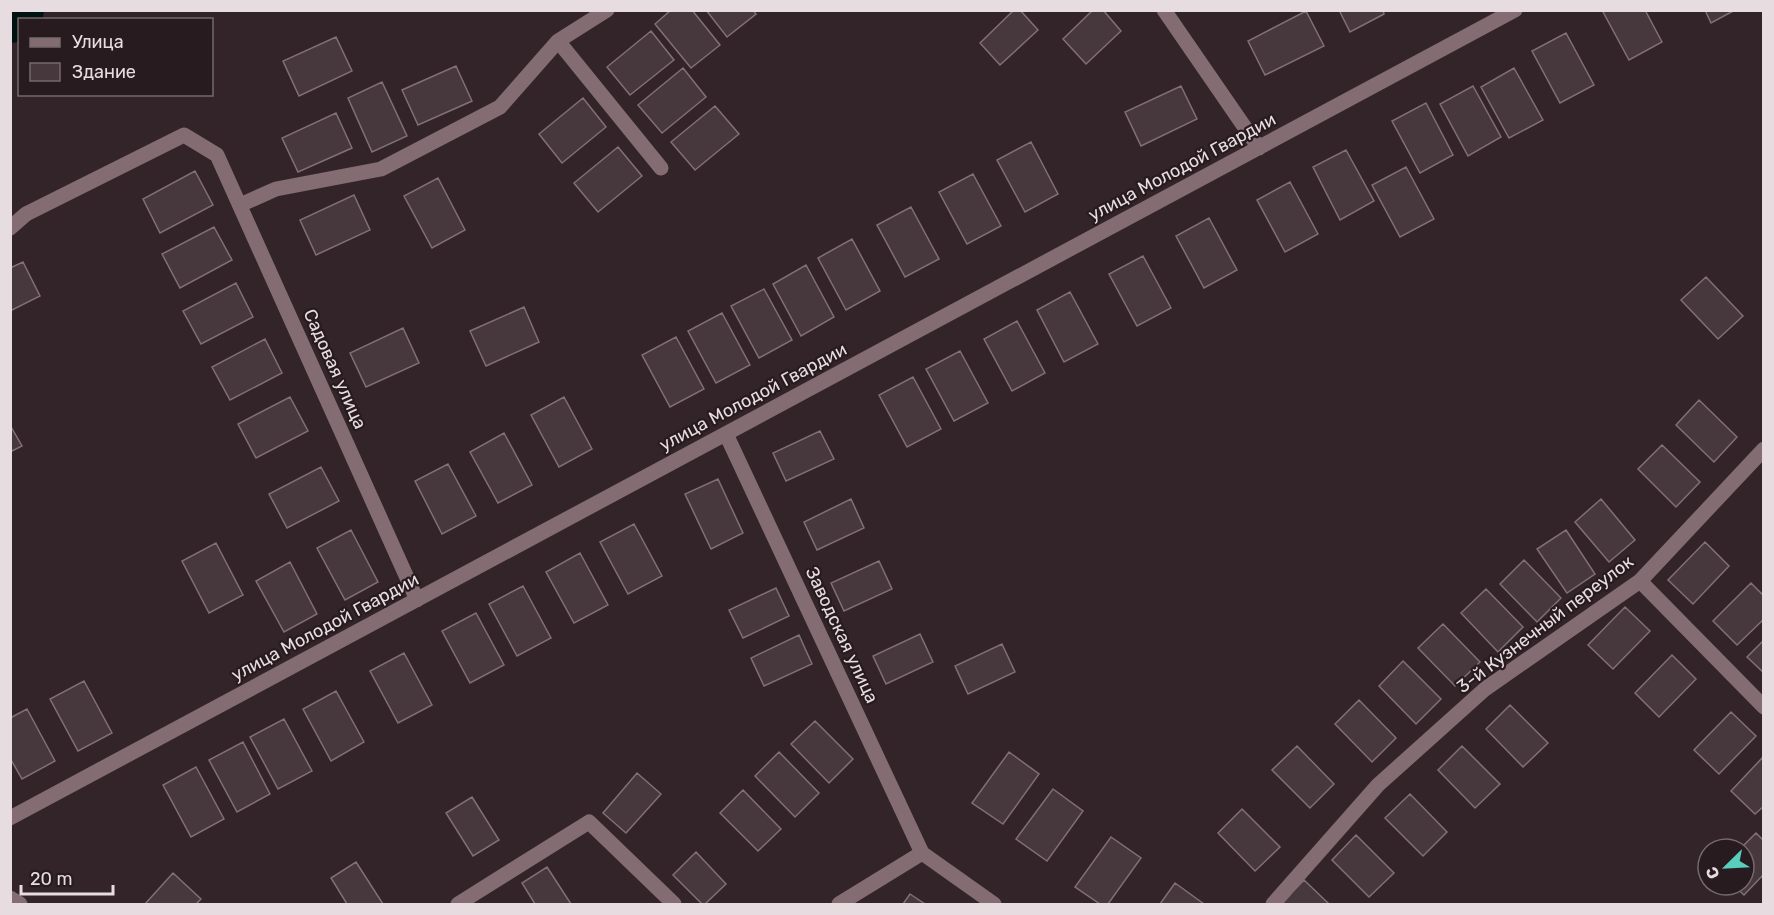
<svg xmlns="http://www.w3.org/2000/svg" width="1774" height="915" font-family="Rubik,sans-serif">
  <style>
    .lines { fill: none; stroke-linecap: round; stroke-linejoin: round }
    .river { stroke: #011310; stroke-width: 56 }
    .building { fill: #47383d; stroke: #817075; stroke-width: 1.5 }
    .minor { stroke: #846c73; stroke-width: 15 }
    .labels { text-anchor: middle; stroke-width: 4.5; stroke-linejoin: round; paint-order: stroke }
    .street-label { font-size: 18px; fill: #e7dde0; stroke: #281b1f }
  </style>
  <rect width="100%" height="100%" fill="#322429"/>
  <g class="lines">
    <path class="river" d="M10,15L16,10"/>
  </g>
  <path class="building" d="M671,10H692L720,45L691,68L655,24Z
    M706,10H753L756,14L727,37Z
    M1014,10H1020L1038,30L1000,65L980,43Z
    M1093,10H1103L1121,31L1086,64L1063,39Z
    M1339,10H1383L1384,14L1350,32Z
    M1602,10H1645L1662,42L1629,60Z
    M1705,10H1735L1711,23Z
    M1306,11L1324,46L1265,75L1248,41Z
    M651,31L674,60L630,95L607,67Z
    M1566,33L1594,85L1560,103L1532,51Z
    M336,37L352,71L299,96L283,61Z
    M456,66L472,101L418,125L402,90Z
    M683,68L706,97L662,133L638,105Z
    M1514,68L1543,120L1509,138L1481,87Z
    M382,82L407,136L372,152L348,98Z
    M1181,86L1197,119L1141,146L1125,112Z
    M1473,86L1501,137L1468,156L1440,104Z
    M583,98L606,127L562,163L539,134Z
    M1426,103L1453,155L1420,173L1392,121Z
    M715,106L739,134L695,170L671,142Z
    M336,113L352,148L298,172L282,138Z
    M1031,142L1058,194L1025,212L997,160Z
    M618,147L642,176L598,212L574,183Z
    M1346,150L1374,201L1340,220L1313,167Z
    M1406,167L1434,219L1400,237L1372,185Z
    M195,171L213,205L160,233L143,199Z
    M973,174L1001,226L967,244L939,192Z
    M438,178L465,230L432,248L404,196Z
    M1290,182L1318,234L1285,252L1257,200Z
    M354,195L370,230L316,255L300,220Z
    M911,207L939,259L905,277L877,225Z
    M1209,218L1237,270L1204,288L1176,236Z
    M214,227L232,260L180,288L162,254Z
    M852,239L880,291L846,310L818,258Z
    M1143,256L1171,308L1137,326L1109,274Z
    M23,262L40,296L10,311V268Z
    M806,265L834,317L801,336L773,284Z
    M1706,277L1743,316L1718,339L1681,300Z
    M236,283L253,317L201,344L183,311Z
    M764,289L792,340L759,358L731,306Z
    M1070,292L1098,344L1064,362L1037,310Z
    M524,307L539,342L486,366L470,331Z
    M722,313L750,365L716,383L688,331Z
    M1017,321L1045,373L1012,391L984,339Z
    M403,328L419,363L366,387L350,353Z
    M676,337L704,389L670,407L642,355Z
    M265,339L282,373L230,400L212,367Z
    M960,351L988,403L954,421L926,369Z
    M913,377L941,429L907,447L879,395Z
    M290,397L308,431L256,458L238,424Z
    M564,397L592,449L559,467L531,415Z
    M1699,400L1737,437L1714,462L1676,425Z
    M10,425L22,446L10,452Z
    M820,431L834,459L786,481L773,453Z
    M504,433L532,485L498,503L470,452Z
    M1662,445L1700,482L1676,507L1638,469Z
    M448,464L476,516L442,534L415,481Z
    M321,467L339,501L287,528L269,494Z
    M718,479L743,533L711,549L685,494Z
    M851,499L864,528L817,550L804,522Z
    M1601,499L1635,540L1609,562L1575,522Z
    M634,524L662,576L628,594L600,542Z
    M351,530L378,582L345,600L317,548Z
    M1566,530L1595,574L1567,593L1537,549Z
    M1705,542L1729,566L1693,604L1668,580Z
    M216,543L243,595L209,613L182,561Z
    M580,553L608,605L574,623L546,572Z
    M1524,560L1561,598L1537,622L1500,584Z
    M879,561L892,589L844,611L831,583Z
    M290,562L317,614L284,632L256,581Z
    M1751,583L1764,596V619L1737,645L1713,621Z
    M523,586L551,638L517,656L489,604Z
    M776,588L789,616L743,638L729,610Z
    M1486,589L1523,627L1498,652L1461,613Z
    M1625,607L1650,631L1613,669L1588,645Z
    M476,613L504,665L470,683L442,631Z
    M1443,624L1480,662L1455,686L1418,648Z
    M920,634L933,662L886,684L873,656Z
    M799,635L812,664L764,686L751,658Z
    M1764,640V673L1747,657Z
    M1002,644L1015,672L968,694L955,666Z
    M404,653L432,705L398,723L370,671Z
    M1672,655L1696,679L1659,717L1635,693Z
    M1403,661L1441,699L1416,724L1379,686Z
    M84,681L112,733L78,751L50,699Z
    M336,691L364,742L331,761L303,709Z
    M1359,700L1396,738L1372,762L1335,724Z
    M1510,705L1548,743L1523,767L1486,729Z
    M27,709L55,761L22,779L10,758V718Z
    M1731,712L1756,736L1719,774L1694,750Z
    M284,719L312,771L278,789L250,737Z
    M815,721L853,759L829,783L791,744Z
    M243,742L270,794L237,812L209,760Z
    M1297,746L1334,784L1310,808L1272,770Z
    M1462,746L1500,784L1475,808L1438,770Z
    M779,752L819,793L795,817L755,776Z
    M1009,752L1039,774L1003,824L972,803Z
    M1764,756V806L1755,814L1731,791Z
    M196,767L224,819L191,837L163,785Z
    M637,773L661,794L626,833L603,813Z
    M1053,789L1083,811L1047,861L1016,839Z
    M743,790L781,829L758,851L720,813Z
    M1410,794L1447,832L1423,856L1385,818Z
    M472,797L499,840L473,856L446,813Z
    M1242,809L1280,847L1255,871L1218,833Z
    M1756,833L1764,841V874L1744,895L1733,885H1744V849H1740Z
    M1356,835L1394,873L1369,897L1332,860Z
    M1111,837L1141,858L1108,904H1100L1075,887Z
    M696,852L726,884L705,904H702L673,875Z
    M356,862L383,904H347L331,878Z
    M547,867L571,904H535L522,883Z
    M173,873L201,899L196,904H145Z
    M1304,880L1329,904H1280Z
    M1175,883L1204,904H1160Z
    M910,894L925,904H903Z"/>
  <g class="lines">
    <path class="minor" d="M1164,10L1259,148
      M558,41L661,168
      M240,205L276,189L381,169L500,107L558,41L607,10
      M10,228L26,214L184,135L217,155L417,600
      M726,434L922,853L994,904
      M1640,581L1764,707
      M10,818L1515,10
      M10,898L20,904
      M458,904L589,822L674,904
      M839,904L922,853
      M1273,904L1378,785L1485,689L1640,581L1764,449"/>
  </g>
  <g class="labels">
    <g class="street-label">
      <text transform="translate(1182 167) rotate(-28)" y="6">улица Молодой Гвардии</text>
      <text transform="translate(335 369) rotate(66)" y="6">Садовая улица</text>
      <text transform="translate(753 397) rotate(-28)" y="6">улица Молодой Гвардии</text>
      <text transform="translate(1545 624) rotate(-37)" y="6">3-й Кузнечный переулок</text>
      <text transform="translate(325 627) rotate(-28)" y="6">улица Молодой Гвардии</text>
      <text transform="translate(842 635) rotate(65)" y="6">Заводская улица</text>
    </g>
  </g>
  <rect width="1774" height="915" fill="none" stroke="#e7dde0" stroke-width="24"/>
  <rect x="18" y="18" width="195" height="78" fill="#281b1f" stroke="#74696c" stroke-width="1.5"/>
  <rect x="30" y="38" width="30" height="9" fill="#846c73" stroke="#74696c" stroke-width="1.5"/>
  <text x="72" y="48" font-size="18" fill="#e7dde0">Улица</text>
  <rect x="30" y="63" width="30" height="18" fill="#47383d" stroke="#74696c" stroke-width="1.5"/>
  <text x="72" y="78" font-size="18" fill="#e7dde0">Здание</text>
  <g transform="translate(1726 867) rotate(246)"><circle r="28" fill="#281b1f" stroke="#74696c" stroke-width="1.5"/>
  <path d="M0-4.5L10 22L0 15L-10 22Z" fill="#5acebd"/>
  <text y="-9" font-size="16" font-weight="bold" text-anchor="middle" fill="#e7dde0">С</text>
  </g>
  <path d="M21 885v9h92v-9" fill="none" stroke="#e7dde0" stroke-width="3"/>
  <text x="30" y="885" font-size="18" fill="#e7dde0" stroke="#281b1f" stroke-width="4.5" paint-order="stroke">20 m</text>
</svg>
